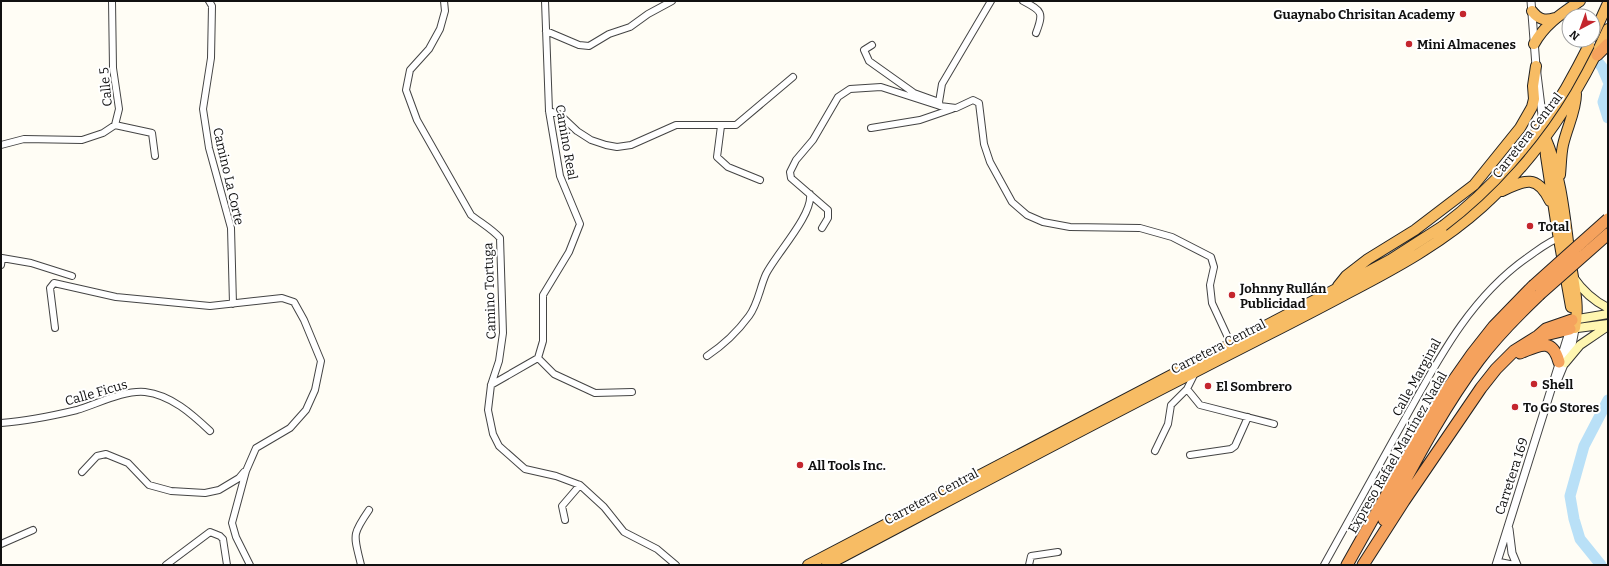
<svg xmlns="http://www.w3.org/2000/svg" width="1609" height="566" font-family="Bitter,serif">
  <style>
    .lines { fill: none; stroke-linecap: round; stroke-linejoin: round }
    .river { stroke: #b9e0f7; stroke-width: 11 }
    .minor-casing { stroke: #444; stroke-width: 8 }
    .tertiary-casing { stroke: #444; stroke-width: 9 }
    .secondary-casing { stroke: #333; stroke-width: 10 }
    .trunk-casing { stroke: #222; stroke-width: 12 }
    .motorway-casing { stroke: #222; stroke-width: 13 }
    .minor { stroke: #fff; stroke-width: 6 }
    .tertiary { stroke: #fff; stroke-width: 7 }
    .secondary { stroke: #fff6b0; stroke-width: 8 }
    .trunk { stroke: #f7bc64; stroke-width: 10 }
    .motorway { stroke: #f5a25d; stroke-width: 11 }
    .trunk-bridge-casing { stroke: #222; stroke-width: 12; stroke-linecap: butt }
    .motorway-bridge-casing { stroke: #222; stroke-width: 13; stroke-linecap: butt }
    .trunk-bridge { stroke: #f7bc64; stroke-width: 10 }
    .motorway-bridge { stroke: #f5a25d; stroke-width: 11 }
    .poi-dot { fill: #c4262e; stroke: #fff; stroke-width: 1.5 }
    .labels { text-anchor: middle; stroke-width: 4; stroke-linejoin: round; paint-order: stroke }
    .poi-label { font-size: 13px; font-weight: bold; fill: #111; stroke: #fff; text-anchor: start }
    .street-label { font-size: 13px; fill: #111; stroke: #fff }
  </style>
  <rect width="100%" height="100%" fill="#fffdf5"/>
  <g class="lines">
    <path class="river" d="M1571,1V16
      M1580,40L1602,67L1608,81
      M1608,87L1603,102L1608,118
      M1601,565L1580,539L1574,519L1570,496L1584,446L1608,400"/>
    <defs>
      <path id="minor" d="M209,1L212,6L211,58L203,109L209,148L231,228L233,304
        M444,1L445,11L440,29L429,49L410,70L406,90L417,120L471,215C481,223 492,229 500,238L503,333L499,361L491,385L488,410L493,434L499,446L525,469L556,476L580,485L604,507L624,532L657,549L676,565
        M1023,1C1042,11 1044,12 1036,33
        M546,31L579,45L589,46L609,34L630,27L648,14L672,1
        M872,45L864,50L869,61L914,93L939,102
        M940,106L939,102L942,84L991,1
        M549,111L559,114L577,131L591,140L606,145L617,147L631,145L676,125H736L793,77
        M115,125L152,133L155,156
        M721,126L717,157L728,167L760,180
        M871,128L920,120L952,109
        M1,145L24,139L82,140L103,133L115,125L119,109L113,68L112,1
        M822,228L828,218V210L791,178L790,172L796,160L813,140L838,97L850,89L881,87L940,106L956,108L973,100L979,103L984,144L990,162L1012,202L1027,215L1043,222L1070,227L1140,228L1172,237L1211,257L1214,267L1210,285L1212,303L1231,344
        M1,265L2,258L31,263L72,276
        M55,328L50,288L54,283L116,297L210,306L282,298L294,302L304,320L321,361L315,390L306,410L290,428L256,448L246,471L232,523L236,537L250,565
        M707,356C722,346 738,331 749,316C758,304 760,287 766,274C776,254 813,215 810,194
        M538,358L554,374L595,393L632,392
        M491,385L538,358L543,341V295L569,252L580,224L560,176L549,111L545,1
        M1187,389L1200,405L1274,424
        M1,423C27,421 52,416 77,410C97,404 124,390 145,392C171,395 192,414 210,431
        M1155,451L1168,424L1171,405L1187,389L1195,373
        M1190,455L1231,449L1235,446L1248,417
        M82,472L97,456L106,454L128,463L149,485L171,491L205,493L219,490L239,478L244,472
        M565,520L562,506L580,485
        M1,544L33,530
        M166,565L210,532L220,536L223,539L227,565
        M361,565C354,535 351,536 369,510
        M1029,565L1031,556L1058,552
        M1324,565C1348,522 1372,478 1396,435C1433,370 1465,301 1528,257C1538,250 1550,240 1562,237"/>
      <path id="tertiary" d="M1531,1L1536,66L1543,123
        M1558,379L1572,345L1575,329
        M1509,529L1512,553L1517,565
        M1497,562L1512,565
        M1496,565L1570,329"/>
      <path id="secondary" d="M1573,277C1582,290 1594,301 1608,308
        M1572,320L1608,314
        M1570,329L1608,324
        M1565,363L1580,345L1608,326"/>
      <path id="trunk" d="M1532,11C1539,20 1545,21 1555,18
        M1593,36L1608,3
        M1534,44C1545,24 1561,14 1580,1
        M1545,137C1561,173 1565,219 1570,258C1573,281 1580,305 1575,328
        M1545,143L1546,156L1557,228L1571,307
        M1560,175C1561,165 1561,154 1563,145C1567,127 1576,111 1576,94
        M1502,191C1525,180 1537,174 1550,201
        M1338,286L1346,276L1368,259L1415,230L1474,185L1520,128L1532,107L1534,99L1533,86L1536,66
        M808,565L1336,289L1390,260L1443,226
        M827,565C950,500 1073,434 1197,371C1247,345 1298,320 1348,293C1396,268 1442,243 1482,207C1537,158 1578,95 1608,29"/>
      <path id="motorway" d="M1597,55L1608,44
        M1541,336L1570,329
        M1520,353C1538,346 1552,336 1559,362
        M1384,520C1413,466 1442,409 1479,360C1497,336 1518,315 1539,295
        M1347,565L1439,401L1472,354L1494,326L1533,286
        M1363,565L1404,501L1481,388L1496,369L1514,351L1538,336L1546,329L1572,320"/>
    </defs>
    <use href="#minor" class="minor-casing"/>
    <use href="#tertiary" class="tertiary-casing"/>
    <use href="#secondary" class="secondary-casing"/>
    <use href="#trunk" class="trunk-casing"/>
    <use href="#motorway" class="motorway-casing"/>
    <use href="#minor" class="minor"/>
    <use href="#tertiary" class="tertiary"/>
    <use href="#secondary" class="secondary"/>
    <use href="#trunk" class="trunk"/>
    <use href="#motorway" class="motorway"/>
    <defs>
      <path id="trunk-bridge" d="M1443,226C1492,189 1535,140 1566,88C1574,74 1582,59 1589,45"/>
      <path id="motorway-bridge" d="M1533,286L1608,219
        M1539,295L1608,234"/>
    </defs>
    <use href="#trunk-bridge" class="trunk-bridge-casing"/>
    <use href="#motorway-bridge" class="motorway-bridge-casing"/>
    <use href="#trunk-bridge" class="trunk-bridge"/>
    <use href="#motorway-bridge" class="motorway-bridge"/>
  </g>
  <g class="poi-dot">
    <circle cx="1463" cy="14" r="4"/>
    <circle cx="1409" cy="44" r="4"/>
    <circle cx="1530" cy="226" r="4"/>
    <circle cx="1232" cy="295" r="4"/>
    <circle cx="1534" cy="384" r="4"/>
    <circle cx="1208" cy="386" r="4"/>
    <circle cx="1515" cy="407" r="4"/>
    <circle cx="800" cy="465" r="4"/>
  </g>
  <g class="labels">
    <g class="poi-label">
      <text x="1455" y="19" text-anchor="end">Guaynabo Chrisitan Academy</text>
      <text x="1417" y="49">Mini Almacenes</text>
      <text x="1538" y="231">Total</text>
      <text x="1240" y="293">Johnny Rullán<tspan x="1240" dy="15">Publicidad</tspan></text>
      <text x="1542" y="389">Shell</text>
      <text x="1216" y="391">El Sombrero</text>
      <text x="1523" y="412">To Go Stores</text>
      <text x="808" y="470">All Tools Inc.</text>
    </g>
    <g class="street-label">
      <text transform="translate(105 87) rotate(-96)" y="5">Calle 5</text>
      <text transform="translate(1527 135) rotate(-52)" y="5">Carretera Central</text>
      <text transform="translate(567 142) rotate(80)" y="5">Camino Real</text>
      <text transform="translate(229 176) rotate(77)" y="5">Camino La Corte</text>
      <text transform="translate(489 291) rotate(-92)" y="5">Camino Tortuga</text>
      <text transform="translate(1218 346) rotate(-27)" y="5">Carretera Central</text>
      <text transform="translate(1416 377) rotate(-61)" y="5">Calle Marginal</text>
      <text transform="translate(96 392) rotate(-16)" y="5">Calle Ficus</text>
      <text transform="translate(1397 452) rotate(-60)" y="5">Expreso Rafael Martínez Nadal</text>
      <text transform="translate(1511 476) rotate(-72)" y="5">Carretera 169</text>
      <text transform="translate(931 496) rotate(-28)" y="5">Carretera Central</text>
    </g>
  </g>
  <rect width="1609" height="566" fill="none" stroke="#111111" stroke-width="4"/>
  <g transform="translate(1581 28) rotate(221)"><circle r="19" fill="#ffffff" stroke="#a0a0a0"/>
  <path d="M0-3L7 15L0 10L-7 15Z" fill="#c4262e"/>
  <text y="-6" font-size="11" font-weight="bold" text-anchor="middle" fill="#111111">N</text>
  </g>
</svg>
